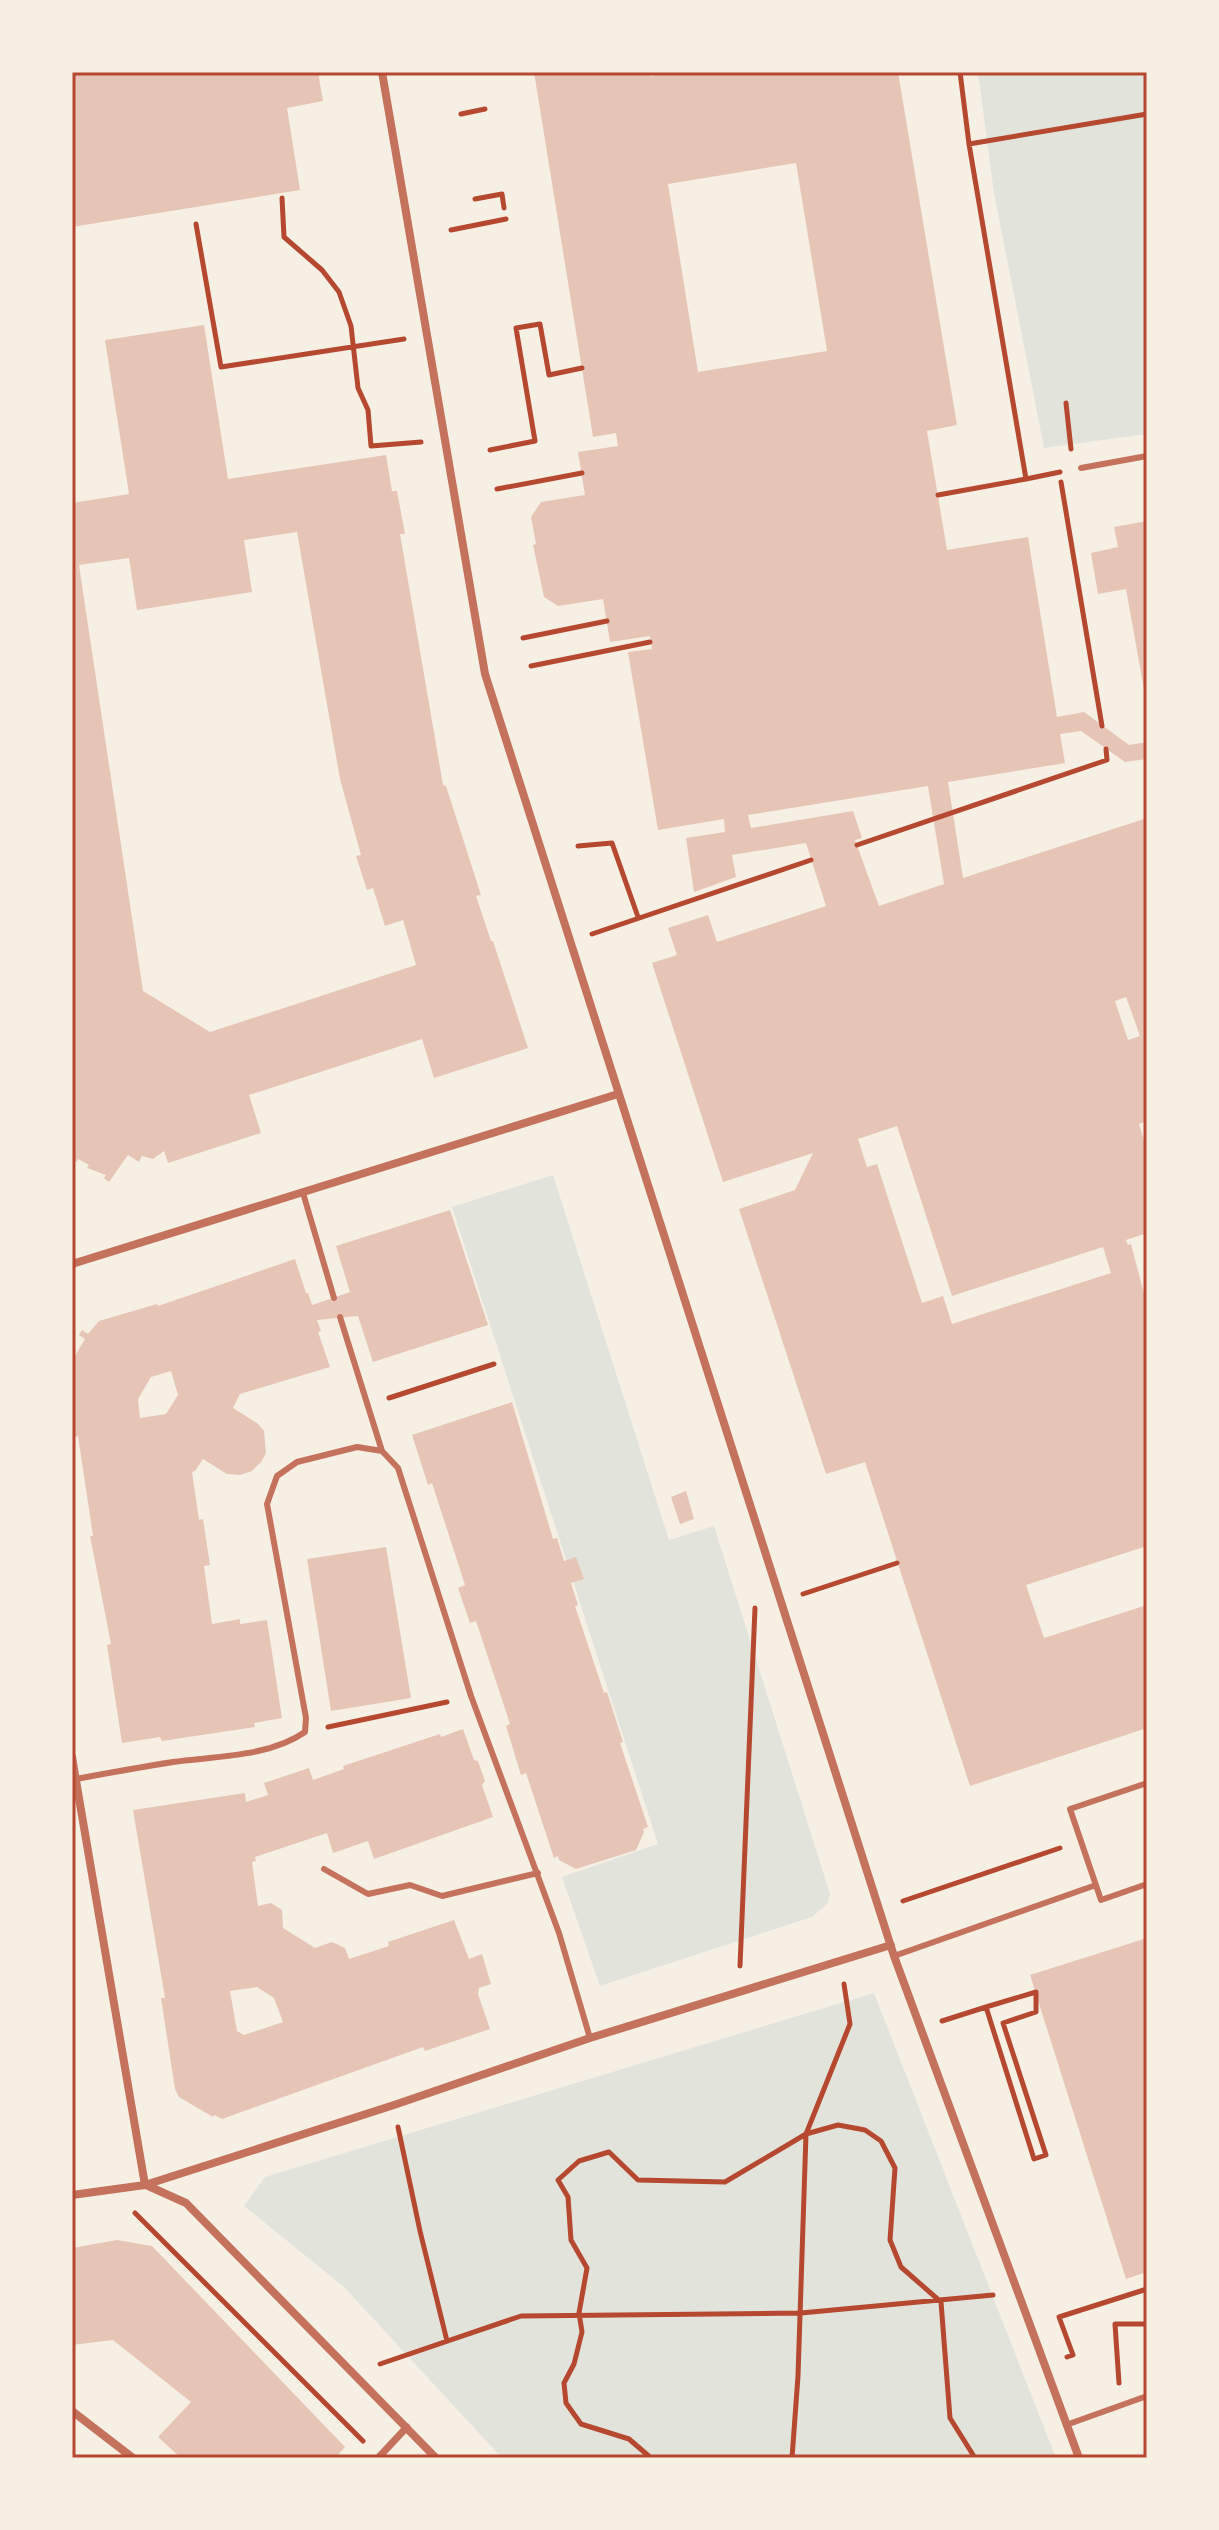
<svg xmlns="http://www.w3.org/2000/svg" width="1219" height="2530" font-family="'Golos Text',sans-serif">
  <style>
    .green { fill: #e2e4dc }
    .building { fill: #e6c5b7; fill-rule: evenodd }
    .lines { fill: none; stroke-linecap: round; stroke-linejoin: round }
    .path { stroke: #b5482f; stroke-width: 5 }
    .service { stroke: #c5725c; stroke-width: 6 }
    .pedestrian { stroke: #c5725c; stroke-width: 7 }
    .minor { stroke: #c5725c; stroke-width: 8 }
    .neatline { fill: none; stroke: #b5482f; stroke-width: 3 }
  </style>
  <rect width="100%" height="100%" fill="#f6efe4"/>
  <path class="green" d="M978,72H1147V434L1044,448L994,193Z
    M553,1175L669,1540L714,1526L830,1894L828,1903L812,1917L600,1986L562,1877L658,1844L452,1207Z
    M874,1993L1056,2458H502L344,2287L244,2206L265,2177Z"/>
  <path class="building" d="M72,72H318L323,101L287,108L300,190L72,227Z
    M534,72H650L651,76L676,72H898L957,425L927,431L947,550L1028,537L1057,717L1084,712L1129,745L1147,742V759L1125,762L1081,731L1060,734L1065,763L948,782L963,878L1147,818V1121L1139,1124L1147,1150V1233L1126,1240L1128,1245L1131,1244L1147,1305V1546L1026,1585L1044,1638L1147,1605V1728L970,1786L865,1462L826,1474L739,1209L795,1190L813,1153L723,1182L652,963L677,955L668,928L708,915L717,942L826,906L806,843L732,855L736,877L694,892L686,838L725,832L724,819L658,830L628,652L652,649L650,636L610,642L603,599L558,606L544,597L533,545L536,544L531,517L541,502L585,495L578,452L618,446L616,433L593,437ZM796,163L827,351L698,372L668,184ZM928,786L944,884L879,906L855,840L862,838L853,811L751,828L748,815ZM1126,997L1140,1036L1128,1040L1115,1001ZM897,1126L952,1296L1103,1247L1111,1273L952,1324L943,1296L922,1303L877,1164L867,1167L858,1139Z
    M204,325L228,479L386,455L392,491H397L405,534H400L443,785L446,786L481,895L476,896L491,941H493L528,1048L434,1078L422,1039L249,1095L261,1133L168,1163L164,1151L153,1159L142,1156L139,1162L128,1155L109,1182L104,1178L106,1175L87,1168L89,1165L78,1159L77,1162L72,1159V503L129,494L105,340ZM297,532L340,779L361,855L356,856L367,890L373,888L385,926L403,920L416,965L210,1032L143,991L79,565L129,558L137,610L252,592L244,540Z
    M1147,521V695H1145L1126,589L1098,594L1091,553L1118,547L1114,527Z
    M450,1210L488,1325L373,1362L358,1316L317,1320L321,1331L318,1332L330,1367L240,1394L233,1408L257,1423L264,1431L266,1453L261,1462L252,1471L240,1475L227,1474L203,1459L195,1471L192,1472L199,1520L203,1519L210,1565L204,1566L212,1624L240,1619V1624L267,1620L282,1718L254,1723L255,1727L162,1741L160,1737L122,1743L107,1645L111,1644L90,1536H93L78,1436L75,1437L72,1421V1354L75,1356L85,1339L79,1335L82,1330L88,1334L99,1321L157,1304L158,1306L295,1259L306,1293H308L312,1305L350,1292L336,1246ZM171,1371L178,1395L166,1414L140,1418L138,1399L151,1377Z
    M512,1402L553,1539L557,1538L564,1561L576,1557L584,1579L571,1583L578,1605L575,1606L604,1693L607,1692L623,1742L620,1743L648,1827L643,1829L644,1832L636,1850L576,1869L559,1860L558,1856L554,1858L526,1773L521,1775L506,1726L510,1724L476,1621L470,1623L458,1588L465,1585L432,1483L428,1485L412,1435Z
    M686,1491L694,1519L680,1524L671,1497Z
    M386,1547L411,1698L331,1711L307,1559Z
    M463,1729L474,1760L478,1761L485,1781L482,1785L493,1817L374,1859L368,1841L333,1853L327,1833L255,1857L256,1861L252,1862L258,1906L271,1903L282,1910L283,1928L315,1948L332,1942L345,1948L349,1959L389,1946L388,1942L454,1920L469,1959L482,1954L491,1984L479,1988L478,1994L490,2029L425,2051L423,2047L222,2119L214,2115L213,2117L179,2097L175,2089L161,1998H165L133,1810L245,1793L246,1802L268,1795L264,1783L309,1768L313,1780L344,1769L343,1766L440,1734L441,1737ZM257,1987L274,1998L283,2022L244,2035L237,2031L230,1991Z
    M1147,1938V2272L1126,2279L1030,1975Z
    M117,2240L152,2246L345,2447L335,2458H181L158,2437L191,2402L113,2340L72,2345V2248Z"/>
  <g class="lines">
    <path class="path" d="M960,72L969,144L1026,479L1060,472
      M461,114L485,109
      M969,144L1147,114
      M282,198L284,237L322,270L339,292L351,326L358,388L368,410L371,446L421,442
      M475,199L502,194L504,208
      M196,224L221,367L404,339
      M451,230L506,219
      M1066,403L1071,449
      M490,450L535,441L516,328L540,324L549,375L582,368
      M1061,482L1102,726
      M497,489L582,473
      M938,495L1026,479
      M523,638L607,621
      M531,666L650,642
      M857,845L1107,760L1106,749
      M578,846L612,843L638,917
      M592,934L811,860
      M389,1398L494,1364
      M803,1594L897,1563
      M328,1727L447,1702
      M903,1901L1060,1848
      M740,1966L755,1608
      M942,2021L986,2007L1034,2159L1046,2155L1003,2023L1036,2012V1992L986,2007
      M398,2127L420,2231L447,2341
      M135,2213L363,2441
      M1067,2357L1073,2355L1059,2317L1147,2289
      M380,2364L521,2316L801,2313L993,2295
      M1119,2383L1115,2324H1147
      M651,2458L629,2439L581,2424L566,2403L564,2383L574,2364L582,2332L579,2313L587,2268L571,2240L568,2197L558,2180L579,2161L609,2152L638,2180L725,2182L806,2134L838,2125L865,2130L881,2141L895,2168L890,2240L901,2267L941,2302L950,2418L975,2458
      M792,2458L798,2376L806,2134L850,2024L844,1984"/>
    <path class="service" d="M1081,468L1147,456
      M303,1193L334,1298
      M340,1317L382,1451
      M76,1779C108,1773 141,1767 173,1762C216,1756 269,1757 305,1732L306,1718L267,1504L277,1476L297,1462L357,1447L382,1451L398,1468L471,1696L559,1933L590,2038
      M1147,1783L1070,1809L1101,1900L1147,1884
      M324,1869L368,1894L410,1885L442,1896L538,1873
      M894,1956L1096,1885
      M1066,2425L1147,2396"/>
    <path class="pedestrian" d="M378,2458L407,2427"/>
    <path class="minor" d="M382,72L485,674L894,1956L1079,2458
      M72,1264L618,1094
      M72,1757L145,2185
      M146,2185L186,2203L436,2458
      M72,2195L145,2185L394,2105L590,2038L891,1945
      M72,2411L133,2458"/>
  </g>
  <rect width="1219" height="2530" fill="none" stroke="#f6efe4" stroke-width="148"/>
  <rect x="74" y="74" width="1071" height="2382" class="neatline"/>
</svg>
